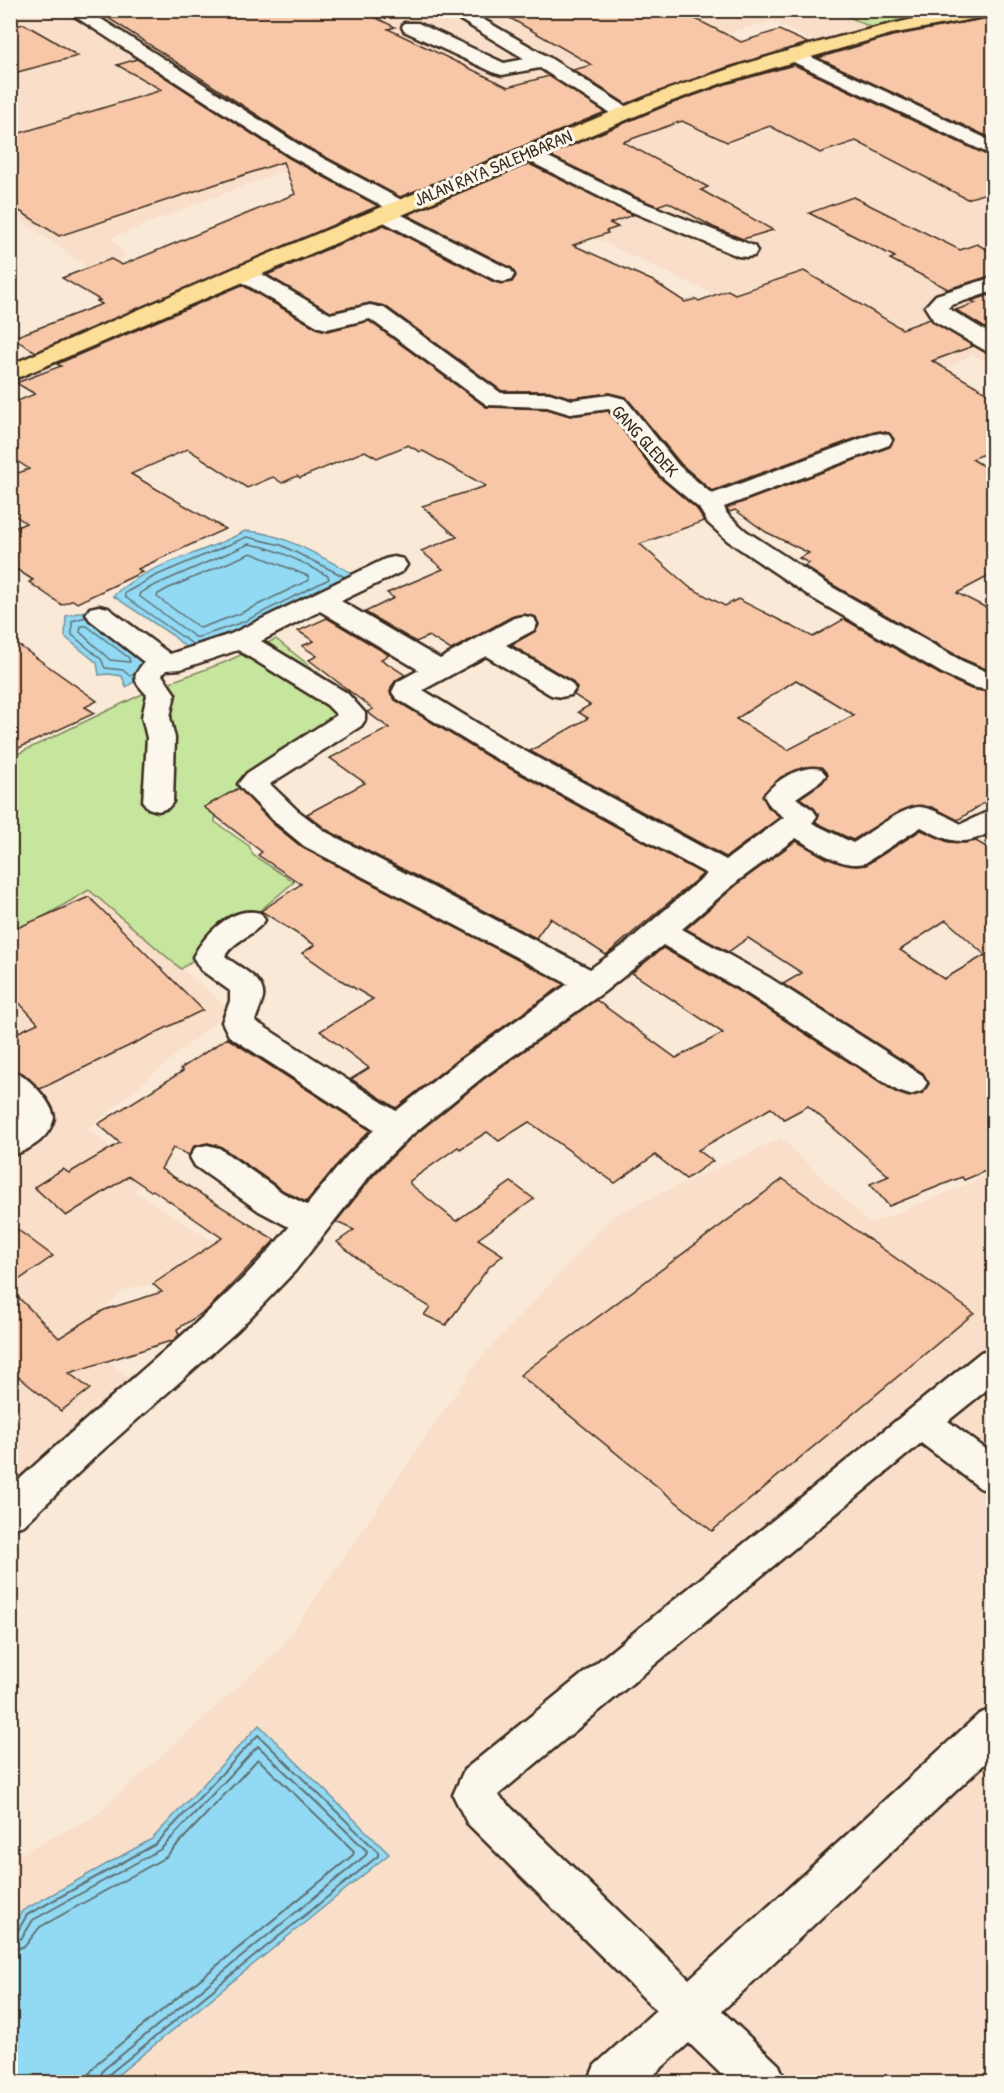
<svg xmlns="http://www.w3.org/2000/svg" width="1004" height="2093" font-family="'Patrick Hand',sans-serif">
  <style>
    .built { fill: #f9dfc9 }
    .green { fill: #c6e69e; stroke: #80885e; stroke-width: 1.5 }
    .water { fill: #92d9f3; stroke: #6f939e; stroke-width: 1.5 }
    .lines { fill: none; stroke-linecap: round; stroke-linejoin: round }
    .shore-far1 { stroke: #5e7073; stroke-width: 1.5 }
    .shore { stroke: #5e7073; stroke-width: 2 }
    .building { fill: #f7c7a7; stroke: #3b2a1e; stroke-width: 1.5; fill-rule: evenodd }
    .minor-casing { stroke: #3b2a1e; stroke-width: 5 }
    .major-casing { stroke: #3b2a1e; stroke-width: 5 }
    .minor { fill: #fbf7ec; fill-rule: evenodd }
    .major { fill: #fdde96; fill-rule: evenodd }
    .labels { text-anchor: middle; stroke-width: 6; stroke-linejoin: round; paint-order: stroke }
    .far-street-label { font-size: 18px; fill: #3b2a1e; stroke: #fbf7ec }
  </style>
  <rect width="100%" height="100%" fill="#fae9d7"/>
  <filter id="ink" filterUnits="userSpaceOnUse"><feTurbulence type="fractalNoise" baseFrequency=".0167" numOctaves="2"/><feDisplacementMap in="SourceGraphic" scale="12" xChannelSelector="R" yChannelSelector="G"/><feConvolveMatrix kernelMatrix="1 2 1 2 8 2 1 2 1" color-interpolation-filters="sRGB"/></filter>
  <g filter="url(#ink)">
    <path class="built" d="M837,10L874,29L819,45L772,21L552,79L419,122L256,181L111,238L127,256L89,268L11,213V11Z
      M993,20V365L972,354L944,370L840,354L543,214L588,199L523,165L656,109L730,143L767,130L745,118L851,86L805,64Z
      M89,889L230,1010L88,1129L152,1178L133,1191L221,1246L159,1282L124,1290L75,1335L135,1382L10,1491V936Z
      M781,1138L870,1224L993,1173V2082H11V1858L95,1816L282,1647L478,1361L613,1216Z"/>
    <path class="green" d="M837,11H962L874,29Z
      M276,639L359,705L364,718L216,812L215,822L249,846L253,855L294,882L263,908L181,969L89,890L11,936V757L157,687L223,663Z"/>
    <path class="water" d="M245,531C282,532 320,557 352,573L356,581L338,591L190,651L172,635L113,596C148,562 203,555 245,531Z
      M89,610L151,657L144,675L126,687L122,676L109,674L99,675L97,663L65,637L66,616Z
      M259,1725L389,1854L109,2082H11V1933L22,1911L152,1839Z"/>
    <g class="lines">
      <path class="shore-far1" d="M249,544C278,548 303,563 328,576L329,579L243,622L199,637H195L139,596L140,593L153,586Z
        M251,553L308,576L309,580L239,614L200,628L157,597L158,594L169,588Z
        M86,617L72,621V635L101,659L105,668L123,670L130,676L134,674
        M81,626H87L129,658L130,662L110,660L80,632Z
        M194,645L125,597V593L155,576L247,537L281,545L345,577"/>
      <path class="shore" d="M10,1934L17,1932L27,1915L156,1844L258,1735L378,1852V1856L108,2075L106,2082
        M10,1942L22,1938L33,1920L161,1849L258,1746L367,1851L366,1855L103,2070L98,2082
        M10,1951L25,1946L40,1927L166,1857L258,1759L354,1851L353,1855L97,2063L90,2073L89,2082"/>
    </g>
    <path class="building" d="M96,10H360L395,27L388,29L508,87L549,76L605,112L400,197L305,146Z
      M496,10H678L741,42L779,30L808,43L725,68L626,104L573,70L592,65Z
      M993,17V139L818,58L892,36Z
      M24,24L52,40L78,56L10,74V27Z
      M137,59L289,158L378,206L36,352L12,338L102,304L97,301L100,300L62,278L111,259L122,265L295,194L283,162L59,236L10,205V136L162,90L117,65Z
      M794,65L993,158V191L967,199L856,141L820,153L770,126L727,142L682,121L623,142L708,187L701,190L773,230L743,239L713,227L668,202L657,206L633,196L549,155L665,106L726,84Z
      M529,164L633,215L610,223L618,227L606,231L608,233L573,245L653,281L685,302L696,299L699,301L728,290L735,294L804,271L902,329L930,319L973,346L932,361L993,396V450L972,459L993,472V574L957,593L993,611V672L963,659L833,585L804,566L809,563L799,558L809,553L766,532L735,510L729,512L727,508L890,447L894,439L889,433L880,431L870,433L712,491L681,464L626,397L609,393L572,398L549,391H502L385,306L370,303L330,312L267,275L384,225L494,282L502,284L512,282L516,276L512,268L407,215Z
      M853,197L960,250L977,244L993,253V275L948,289L890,259L895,257L809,213Z
      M242,285L318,329L328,331L369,321L486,407L547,409L570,416L608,411L659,477L697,509L704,521L640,544L689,587L725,606L738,599L813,637L844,619L941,675L971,689L993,693V797L958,820L932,807L912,806L895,814L853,840L815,822L819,815L814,808L800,798L822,783L828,775L821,767H805L781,777L762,795L768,807L780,817L726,857L530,751L588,718L578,712L590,705L574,695L577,688L572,681L511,645L536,631L539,625L536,617L524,614L513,616L451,650L429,636L416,642L365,612L394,598L387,593L443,569L421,551L457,537L422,506L486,486L423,451L420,452L408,445L377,458L365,451L300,478L297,476L282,483L273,477L247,488L188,449L131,474L225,529L138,569L142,572L115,585L77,603L73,600L62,605L29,582L33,580L10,565V530L26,523L10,512V476L29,469L10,456V404L35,394L16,383L61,366L57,364ZM796,680L854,715L788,750L736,719Z
      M993,294V333L956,310L976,303L971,301Z
      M327,618L389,655L381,659L405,675L396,680L391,687L390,693L395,700L487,756L703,874L606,955L550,918L536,938L327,830L307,814L365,783L330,758L389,728L367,712L373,709L309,660L317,656L302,646L314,641L298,631Z
      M10,639L97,701L85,707L95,713L10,752Z
      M239,788L273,824L303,848L564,984L458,1059L396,1108L351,1079L369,1068L320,1031L373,999L339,979L302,953L315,945L261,911L301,884L258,855L262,852L204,807Z
      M921,830L948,842L965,843L976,841L993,851V1168L964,1180L962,1177L889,1206L870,1184L889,1176L808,1106L784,1119L771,1108L698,1150L713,1161L686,1179L655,1155L615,1183L529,1122L499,1141L487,1132L460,1149L458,1147L410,1181V1184L456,1221L511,1182L534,1199L478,1239L503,1255L489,1267L446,1325L424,1315L430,1307L392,1285L337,1242L354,1230L336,1222L373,1176L410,1139L484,1079L596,1000L676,1058L723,1033L632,973L663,948L747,996L897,1093L909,1097L923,1093L929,1084L923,1073L783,984L802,973L748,938L728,952L686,929L740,882L796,841L828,859L856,866L866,865ZM946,920L985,955L944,979L900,950Z
      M89,897L203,1010L40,1089L24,1074L10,1067V1036L38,1023L10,993V931Z
      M227,1038L370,1130L345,1155L306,1202L284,1191L220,1146L208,1143L194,1146L189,1155L173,1148L161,1169L275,1240L207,1310L177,1329L179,1335L174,1340L69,1373L90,1389L61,1411L10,1370V1289L59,1338L104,1310L162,1292L153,1284L222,1238L153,1190L151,1191L129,1176L66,1216L34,1187L63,1169L69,1173L120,1143L98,1124L183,1071L180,1069Z
      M783,1179L974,1313L712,1531L520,1375Z
      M10,1224L53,1256L10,1286Z"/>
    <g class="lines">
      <defs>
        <path id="minor" d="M65,10H87L304,148L407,203L410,207L407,211L396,212L511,270L514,275L511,280L503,282L495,280L376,218L372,214L376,210L388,209L290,156Z
          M444,10H467L550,58L630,109L633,113L630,117H616L540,68L502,75L495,73L404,31L402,27L404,23H418L504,63L525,59Z
          M794,49L994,142V156L787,59L785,55L787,51Z
          M528,147L632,198L754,246L757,251L754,256L746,257L738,256L618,206L521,157L518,153L521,149Z
          M243,266L251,268L330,314L370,305L384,308L501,393H549L572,400L609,395L625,399L679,466L712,494L871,435L880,433L889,435L892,440L889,445L724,507L727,514L746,531L832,587L962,661L994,675V691L972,687L942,673L814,599L728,541L708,523L699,508L661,476L609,409L570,414L547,407L487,405L370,319L327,329L319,327L235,278L232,273L235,268Z
          M994,277V291L952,305L948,308L994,336V353L986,351L934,321L925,307L936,295Z
          M394,557L403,559L407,565L403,571L341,601L440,659L514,618L524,616L534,618L537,624L534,630L506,645L571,683L575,689L571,695L561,697L551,695L486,656L423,690L508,742L726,860L784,817C775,811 769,806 764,796C775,780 802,764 821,769L826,775L821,781L796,798L813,810L817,816L812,823L853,843C868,834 904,806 920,807C935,809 948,817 961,824L994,809V830C963,848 950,842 921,827L865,863C841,869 816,849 796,838L739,880L682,929L770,978L922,1075L927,1083L922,1091L910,1095L898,1091L748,994L663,945L604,992L483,1077L409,1137L371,1174L295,1271L237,1331L96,1456L24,1525L10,1529V1488C50,1451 90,1416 130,1381C186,1332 242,1285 289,1227L259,1211L195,1166L190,1157L195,1148L207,1145L219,1148L283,1193L307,1205L347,1156L374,1130L229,1036L222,1022L230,1001V991L201,970L193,957C205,934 232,905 260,913L265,920C255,935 234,940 225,956C237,967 266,978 263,998C261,1006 257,1014 255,1021L396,1111L459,1061L568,984L304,846L275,822L243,790L238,784L247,773L337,715L327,705L238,650L181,669L166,670L162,675L175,694L170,717L175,738L173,802L168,808L158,811L148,808L143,802L147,738L142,717L147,695C133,679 131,679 144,662L90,620L86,614L90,608L99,606L108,608L170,654L231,634L385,559ZM320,611L419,670L397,682L392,692L396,698L488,754L707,874L624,945L590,969L326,832L297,810L270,784L361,726L365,720V713L347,693L261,641Z
          M10,1069C25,1073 53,1102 54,1118C49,1139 30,1150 10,1156V1128L20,1118L10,1103Z
          M994,1348V1384L948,1421L994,1455V1493L980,1488L921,1443L498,1795L689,1979L979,1714L994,1708V1755L722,2011L779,2065L786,2082H729L689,2043L646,2082H588L595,2065L656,2010L467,1823L453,1795L464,1770L981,1352Z"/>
        <path id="major" d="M958,10H994V15L891,34L725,82L664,104L10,381V365L235,268L650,96C750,60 853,30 958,10Z"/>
      </defs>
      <use href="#minor" class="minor-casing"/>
      <use href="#major" class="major-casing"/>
      <use href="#minor" class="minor"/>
      <use href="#major" class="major"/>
    </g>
  </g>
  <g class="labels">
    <g class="far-street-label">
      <text transform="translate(493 168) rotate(-23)" y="6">JALAN RAYA SALEMBARAN</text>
      <text transform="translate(645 441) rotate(48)" y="6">GANG GLEDEK</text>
    </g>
  </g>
  <rect width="1004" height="2093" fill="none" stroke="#fbf7ec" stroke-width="36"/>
  <rect x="18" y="18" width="968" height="2057" fill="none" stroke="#3b2a1e" stroke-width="2" filter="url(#ink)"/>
</svg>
